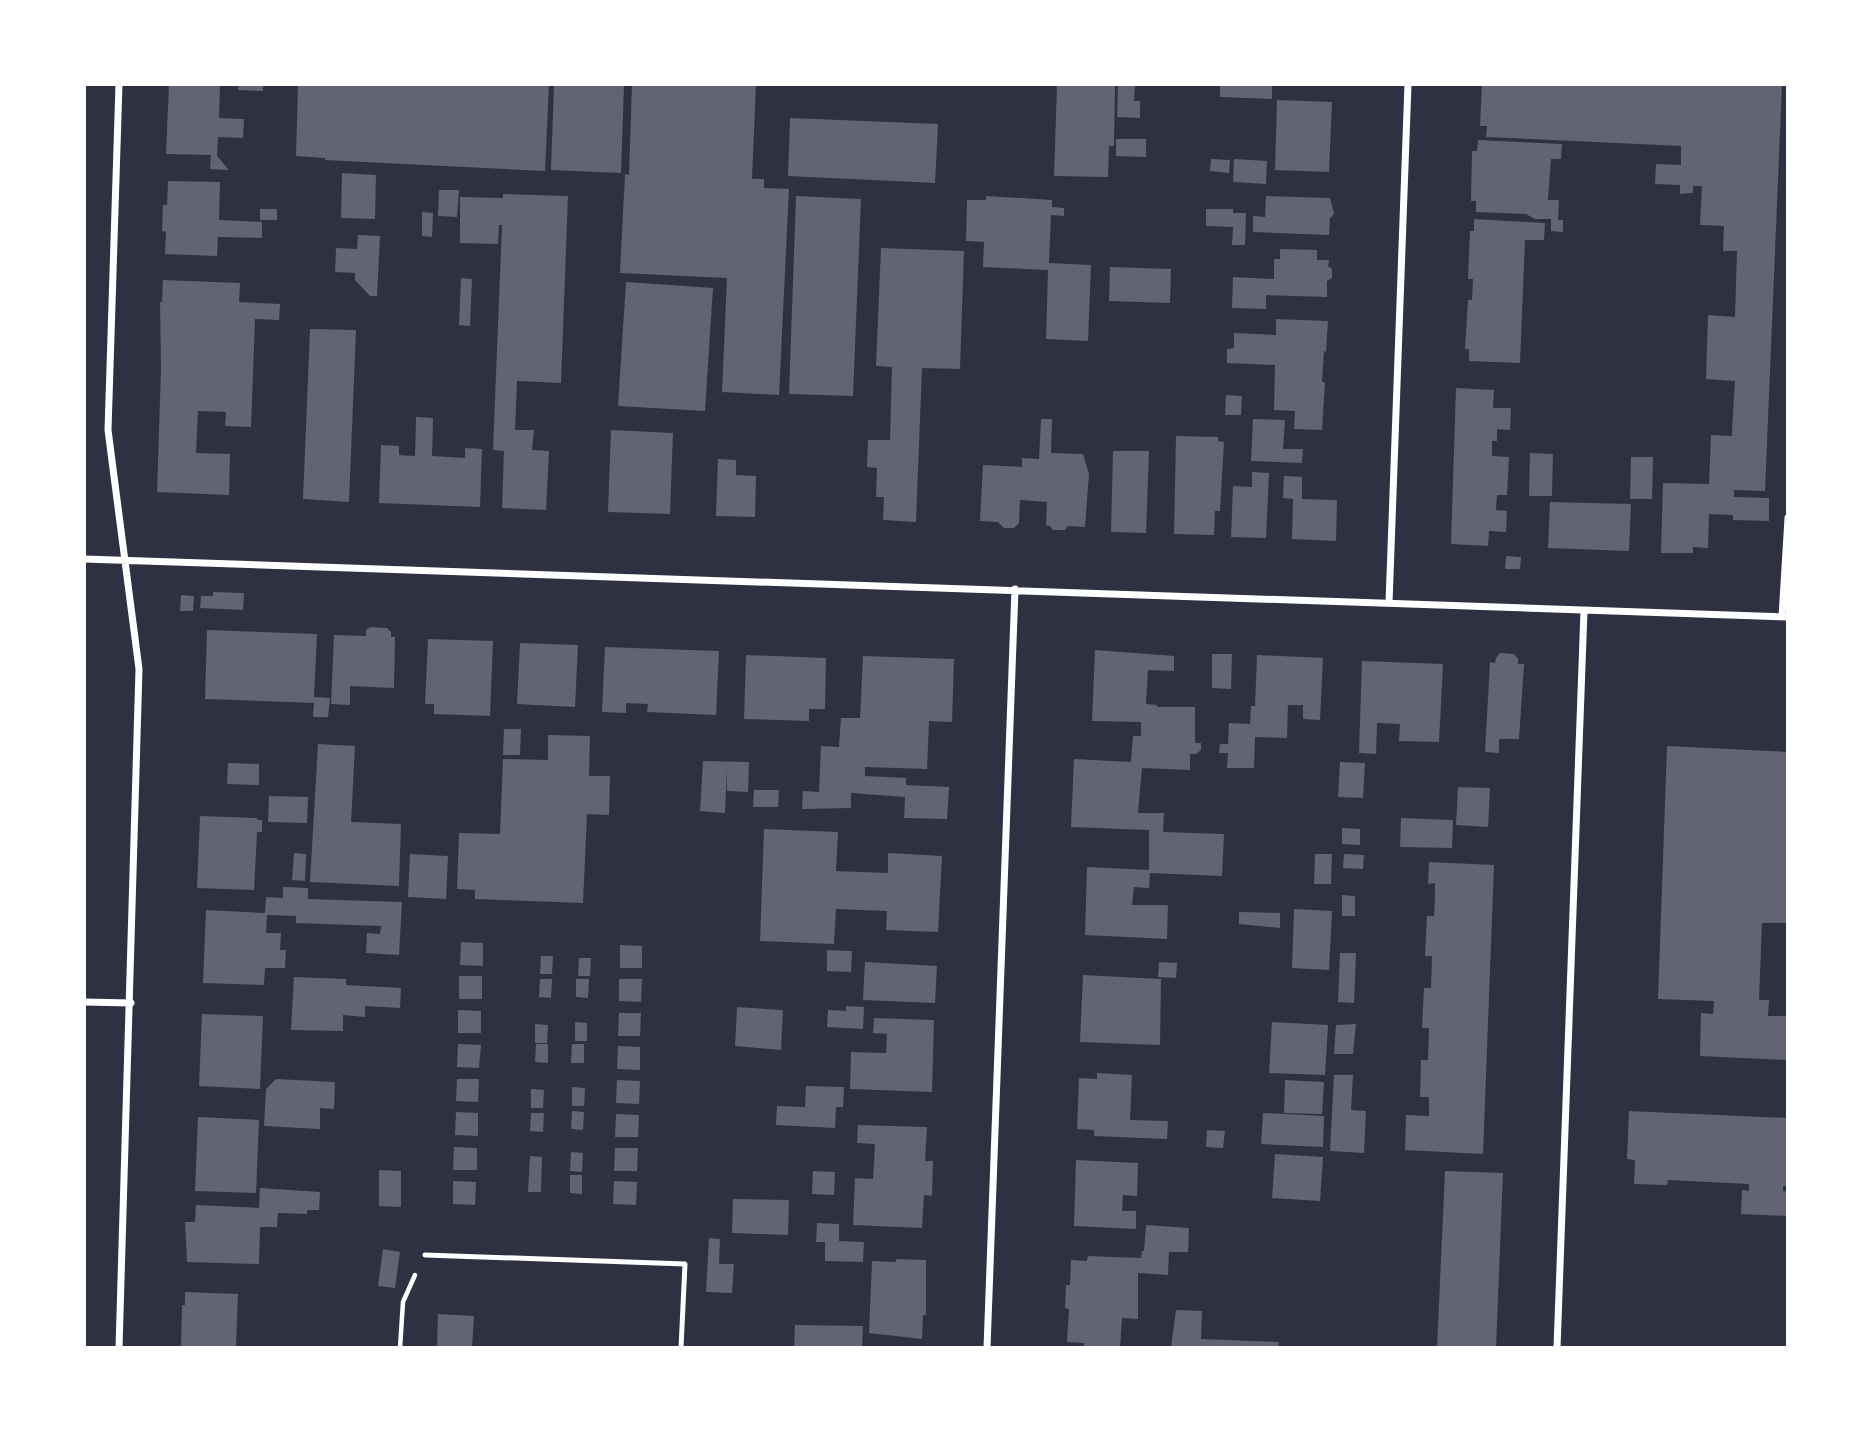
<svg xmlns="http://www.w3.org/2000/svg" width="1872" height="1432" font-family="'Libre Baskerville',serif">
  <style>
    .building { fill: #626471 }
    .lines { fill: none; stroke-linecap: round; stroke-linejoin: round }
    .path { stroke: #fff; stroke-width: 4.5 }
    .service { stroke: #fff; stroke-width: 5 }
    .minor { stroke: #fff; stroke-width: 7 }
  </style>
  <rect width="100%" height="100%" fill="#2d3142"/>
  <path class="building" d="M 169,84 L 220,84 L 219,118 L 244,119 L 243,138 L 218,137 L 217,156 L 229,170 L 210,169 L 211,155 L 166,154 Z
    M 239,84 L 263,84 L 263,91 L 238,90 Z
    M 298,84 L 549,84 L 545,171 L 325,160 L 325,158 L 296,156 Z
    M 554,84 L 624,84 L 621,173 L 551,170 Z
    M 632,84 L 756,84 L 752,179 L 764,179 L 764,188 L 789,189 L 779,395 L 722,392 L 727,278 L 620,273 L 625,174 L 629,175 Z
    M 1118,84 L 1135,84 L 1134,101 L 1140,101 L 1140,118 L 1117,117 Z
    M 1220,84 L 1272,84 L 1272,99 L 1220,97 Z
    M 1482,84 L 1782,84 L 1765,491 L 1734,490 L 1734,497 L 1769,498 L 1769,521 L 1733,520 L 1733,515 L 1709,514 L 1708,548 L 1693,547 L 1693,553 L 1661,553 L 1663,483 L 1709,484 L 1711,435 L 1732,436 L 1732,431 L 1735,381 L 1706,379 L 1708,315 L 1735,317 L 1737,251 L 1723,251 L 1724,226 L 1700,225 L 1702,186 L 1693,186 L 1693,193 L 1680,194 L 1680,185 L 1655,184 L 1656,164 L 1681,165 L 1681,146 L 1486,137 L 1487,126 L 1480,126 Z
    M 1057,85 L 1115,86 L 1114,146 L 1109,146 L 1108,177 L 1054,176 Z
    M 1277,100 L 1332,102 L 1329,172 L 1275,170 Z
    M 790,118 L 938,124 L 935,183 L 788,176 Z
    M 1116,139 L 1146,139 L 1146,157 L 1116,156 Z
    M 1478,140 L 1562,144 L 1561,159 L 1551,159 L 1548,200 L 1559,200 L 1558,220 L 1563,220 L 1563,232 L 1551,231 L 1551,219 L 1535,219 L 1526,214 L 1476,212 L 1476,201 L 1471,201 L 1472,151 L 1477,151 Z
    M 1211,159 L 1230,160 L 1229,173 L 1210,171 Z
    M 1234,159 L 1267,161 L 1266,184 L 1233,182 Z
    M 342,173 L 376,175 L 375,219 L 341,218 Z
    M 168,181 L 220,182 L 219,220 L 262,222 L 262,238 L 218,237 L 217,256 L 165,254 L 166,232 L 162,231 L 163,205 L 167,205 Z
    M 439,190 L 459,190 L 457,217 L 438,216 Z
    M 503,194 L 568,196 L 561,383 L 517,381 L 515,430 L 534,430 L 532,450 L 549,451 L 546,510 L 502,508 L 504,451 L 493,450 L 502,225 L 499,225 L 498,244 L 460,243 L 460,197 L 503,198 Z
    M 796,196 L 861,199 L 853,396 L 789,394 Z
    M 986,196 L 1052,200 L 1052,207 L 1064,208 L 1064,216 L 1051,215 L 1049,263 L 1091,265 L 1088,341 L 1046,339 L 1048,270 L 983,267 L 984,242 L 966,241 L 967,200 L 986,200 Z
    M 1266,196 L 1330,198 L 1334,214 L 1330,218 L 1329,235 L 1253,232 L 1253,216 L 1265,217 Z
    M 260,209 L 277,209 L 277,220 L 260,220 Z
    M 1206,209 L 1233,209 L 1233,213 L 1246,213 L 1245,245 L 1232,245 L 1233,227 L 1206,226 Z
    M 422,212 L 433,213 L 432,237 L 422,236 Z
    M 1474,219 L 1545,223 L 1544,240 L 1525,240 L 1520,363 L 1469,361 L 1469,349 L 1465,349 L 1468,300 L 1472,300 L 1473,279 L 1468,279 L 1470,231 L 1474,231 Z
    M 358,235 L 380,236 L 377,296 L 370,296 L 355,280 L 355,273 L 335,272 L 336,248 L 357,249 Z
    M 881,248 L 964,251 L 960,369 L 922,368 L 916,522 L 883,520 L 884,497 L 876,497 L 877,468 L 867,467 L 868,440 L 890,440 L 892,367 L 876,366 Z
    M 1280,249 L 1317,250 L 1317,260 L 1329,260 L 1328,266 L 1332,269 L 1332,278 L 1327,281 L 1327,297 L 1266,295 L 1266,309 L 1232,308 L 1233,277 L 1274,279 L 1274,259 L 1280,259 Z
    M 1110,267 L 1171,269 L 1170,303 L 1109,301 Z
    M 461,278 L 472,279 L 470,326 L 459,325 Z
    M 163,280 L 240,283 L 239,302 L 280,304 L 279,320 L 255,319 L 251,427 L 225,426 L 226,412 L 198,411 L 196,453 L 230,454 L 229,495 L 157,492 L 161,369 L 160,302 L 162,302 Z
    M 626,282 L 713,288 L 705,411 L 618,406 Z
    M 1276,319 L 1328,321 L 1326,352 L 1324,351 L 1322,381 L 1325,383 L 1322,430 L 1294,429 L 1295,411 L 1274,410 L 1275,365 L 1227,363 L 1227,349 L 1234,348 L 1234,333 L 1276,335 Z
    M 310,329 L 356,330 L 349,502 L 303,499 Z
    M 1456,388 L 1494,390 L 1493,408 L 1511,408 L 1510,430 L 1497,429 L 1497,441 L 1492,441 L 1492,456 L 1509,457 L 1507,495 L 1497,495 L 1496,510 L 1507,511 L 1506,532 L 1489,531 L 1488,546 L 1451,544 Z
    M 1226,395 L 1242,396 L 1241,415 L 1225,415 Z
    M 416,417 L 433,418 L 432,456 L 465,458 L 465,448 L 482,449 L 480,507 L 379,503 L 381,445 L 399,446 L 399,455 L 415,456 Z
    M 1041,419 L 1052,419 L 1051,453 L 1083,454 L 1089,474 L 1085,527 L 1068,526 L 1065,530 L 1053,530 L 1050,526 L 1046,525 L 1047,502 L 1020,500 L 1019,523 L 1014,528 L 1004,528 L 998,522 L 980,521 L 983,465 L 1022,467 L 1022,458 L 1039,459 Z
    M 1253,419 L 1285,420 L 1283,449 L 1303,449 L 1302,463 L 1251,461 Z
    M 611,430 L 673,433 L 670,514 L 608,512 Z
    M 1176,436 L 1218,437 L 1218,441 L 1224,442 L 1220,511 L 1215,511 L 1214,535 L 1174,534 Z
    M 1113,451 L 1149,451 L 1146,533 L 1111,532 Z
    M 1530,453 L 1553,454 L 1552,496 L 1529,496 Z
    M 1631,457 L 1653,457 L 1652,499 L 1630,499 Z
    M 718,459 L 736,460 L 736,475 L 756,476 L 755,517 L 716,516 Z
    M 1252,472 L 1269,473 L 1266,538 L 1231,537 L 1233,486 L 1252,487 Z
    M 1284,476 L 1302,477 L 1302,499 L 1337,500 L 1336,541 L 1292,539 L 1293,499 L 1283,498 Z
    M 1550,502 L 1631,504 L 1629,551 L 1548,548 Z
    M 1506,556 L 1521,557 L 1520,569 L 1505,569 Z
    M 213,592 L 244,593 L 243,610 L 200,608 L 201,596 L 213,596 Z
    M 181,595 L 194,596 L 193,611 L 180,611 Z
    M 370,627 L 387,628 L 391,632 L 391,637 L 395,637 L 394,688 L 350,686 L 350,705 L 331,704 L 334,635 L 366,636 L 366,630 Z
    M 207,630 L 317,634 L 314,697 L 330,698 L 328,717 L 313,717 L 314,703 L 205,699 Z
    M 428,639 L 493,641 L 490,716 L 434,714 L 434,704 L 425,704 Z
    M 520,643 L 578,645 L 575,707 L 517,704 Z
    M 605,647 L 719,651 L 716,715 L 647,712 L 648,704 L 626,703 L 626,713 L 602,712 Z
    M 1095,650 L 1174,656 L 1174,671 L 1148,670 L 1146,704 L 1157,705 L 1157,707 L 1195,707 L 1195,743 L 1201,743 L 1201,750 L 1196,754 L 1190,754 L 1190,770 L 1142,768 L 1138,813 L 1164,813 L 1163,832 L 1224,834 L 1222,876 L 1150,873 L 1149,888 L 1134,887 L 1132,905 L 1168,905 L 1167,939 L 1085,935 L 1087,867 L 1149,870 L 1149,830 L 1071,827 L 1074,759 L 1131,762 L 1133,736 L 1141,736 L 1141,722 L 1092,721 Z
    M 1500,653 L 1514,654 L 1518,659 L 1518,664 L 1524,664 L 1519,739 L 1499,739 L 1499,753 L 1485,752 L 1490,662 L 1495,663 L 1496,658 Z
    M 1212,654 L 1232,654 L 1231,689 L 1212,688 Z
    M 746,655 L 826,658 L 825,709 L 809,709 L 809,721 L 744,719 Z
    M 1257,655 L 1323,658 L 1320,720 L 1303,719 L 1303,705 L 1288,705 L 1287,738 L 1255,737 L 1254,768 L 1227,768 L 1228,753 L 1219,753 L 1220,744 L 1228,744 L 1229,723 L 1250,724 L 1251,706 L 1255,706 Z
    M 863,656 L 954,659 L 952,722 L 929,721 L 927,769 L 865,767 L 865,776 L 906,778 L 906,785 L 949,787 L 947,819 L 904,818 L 905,797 L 864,794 L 851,793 L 851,808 L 802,809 L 803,791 L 819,792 L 821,746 L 839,747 L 841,718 L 860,718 Z
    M 1362,661 L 1443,664 L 1439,742 L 1399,741 L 1400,724 L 1377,723 L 1376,754 L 1359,753 Z
    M 504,729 L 521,729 L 520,755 L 503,755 Z
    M 548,735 L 590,736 L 589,776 L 610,776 L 609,815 L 587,814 L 583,903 L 475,899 L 475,890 L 457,889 L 459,833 L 500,834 L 503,759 L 548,760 Z
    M 318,744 L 355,746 L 351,822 L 401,824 L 399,886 L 310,882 Z
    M 1667,746 L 1788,752 L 1788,923 L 1762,923 L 1759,1000 L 1769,1000 L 1768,1016 L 1788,1016 L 1788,1060 L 1700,1056 L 1701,1013 L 1713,1014 L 1714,1001 L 1658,999 Z
    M 703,761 L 749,762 L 748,792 L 727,791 L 727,768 L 725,813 L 700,811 Z
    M 1340,762 L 1365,763 L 1363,798 L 1338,797 Z
    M 228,763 L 259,764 L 259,785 L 227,784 Z
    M 1458,787 L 1490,788 L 1488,827 L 1456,825 Z
    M 754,790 L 779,790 L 778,807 L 753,807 Z
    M 269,796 L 308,797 L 307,823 L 268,822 Z
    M 200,816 L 257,818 L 257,820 L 262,820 L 262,832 L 257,832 L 254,890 L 197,888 Z
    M 1401,818 L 1453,820 L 1452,848 L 1400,847 Z
    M 1342,828 L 1360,829 L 1360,845 L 1342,844 Z
    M 764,829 L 838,832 L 836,871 L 888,873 L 888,853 L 942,856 L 938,932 L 886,930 L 887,911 L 836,909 L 834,944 L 760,941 Z
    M 294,853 L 306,854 L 305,881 L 292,880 Z
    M 410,854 L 448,856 L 446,899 L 408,897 Z
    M 1315,854 L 1332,854 L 1331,884 L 1314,884 Z
    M 1344,854 L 1364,855 L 1363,869 L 1343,868 Z
    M 1429,862 L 1494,865 L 1483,1154 L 1405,1150 L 1406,1115 L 1429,1116 L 1429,1097 L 1420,1097 L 1421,1060 L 1428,1060 L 1429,1028 L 1422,1028 L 1424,988 L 1431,988 L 1432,956 L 1425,956 L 1427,916 L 1434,916 L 1435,897 L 1435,883 L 1428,884 Z
    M 283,887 L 308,888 L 308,899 L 402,902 L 399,955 L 366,953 L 367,933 L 380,934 L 381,926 L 296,923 L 296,916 L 267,915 L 266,933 L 281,933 L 280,950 L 286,950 L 285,968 L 265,968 L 264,985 L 203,983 L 206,910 L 265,913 L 266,897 L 283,898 Z
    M 1342,895 L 1355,896 L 1355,916 L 1342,916 Z
    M 1294,909 L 1332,911 L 1329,970 L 1292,968 Z
    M 1239,912 L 1280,913 L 1280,928 L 1239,924 Z
    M 461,942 L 483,943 L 483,966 L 460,965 Z
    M 620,945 L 642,946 L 642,968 L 620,968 Z
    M 827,950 L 852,951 L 851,972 L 827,971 Z
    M 1340,953 L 1356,953 L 1354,1003 L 1338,1002 Z
    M 541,956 L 553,956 L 552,974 L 540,974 Z
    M 579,958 L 591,958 L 590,976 L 578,976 Z
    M 865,962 L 937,966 L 935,1003 L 863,1000 Z
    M 1159,962 L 1177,963 L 1176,978 L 1158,977 Z
    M 1083,975 L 1161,979 L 1160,1045 L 1080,1042 Z
    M 459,976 L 482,976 L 482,999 L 459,999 Z
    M 294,977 L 346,979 L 346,985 L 401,988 L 400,1008 L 365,1006 L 365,1017 L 343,1015 L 343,1031 L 291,1030 Z
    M 540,979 L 552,979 L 551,998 L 539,997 Z
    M 576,979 L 589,979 L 588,998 L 576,997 Z
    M 619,979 L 642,979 L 641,1002 L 619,1001 Z
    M 846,1006 L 864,1007 L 863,1029 L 827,1027 L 828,1010 L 846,1011 Z
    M 737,1007 L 783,1010 L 781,1050 L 735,1046 Z
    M 458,1010 L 481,1011 L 481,1033 L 458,1033 Z
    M 619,1013 L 641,1013 L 640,1036 L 618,1036 Z
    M 202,1014 L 263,1016 L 260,1089 L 199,1086 Z
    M 874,1018 L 934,1020 L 932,1092 L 850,1089 L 851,1052 L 886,1053 L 887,1034 L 873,1033 Z
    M 575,1022 L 587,1023 L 587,1041 L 575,1041 Z
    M 1272,1022 L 1328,1025 L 1325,1075 L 1269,1073 Z
    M 535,1024 L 548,1025 L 547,1043 L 535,1043 Z
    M 1356,1024 L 1353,1054 L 1334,1054 L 1336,1025 Z
    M 458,1044 L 481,1045 L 479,1068 L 457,1067 Z
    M 536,1044 L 548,1044 L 548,1063 L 535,1062 Z
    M 572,1044 L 584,1044 L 584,1063 L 571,1063 Z
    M 618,1046 L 640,1047 L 640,1070 L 617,1069 Z
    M 1097,1073 L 1132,1075 L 1130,1120 L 1168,1121 L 1167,1139 L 1094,1136 L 1094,1130 L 1077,1129 L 1079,1078 L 1097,1079 Z
    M 1334,1075 L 1353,1075 L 1351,1110 L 1366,1111 L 1364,1153 L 1330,1151 Z
    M 276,1079 L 335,1082 L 334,1109 L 320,1108 L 320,1129 L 264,1126 L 266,1089 Z
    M 457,1079 L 479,1079 L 478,1102 L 456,1101 Z
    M 617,1080 L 640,1081 L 639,1104 L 616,1103 Z
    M 1285,1080 L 1324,1082 L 1322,1114 L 1284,1113 Z
    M 806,1086 L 844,1087 L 843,1107 L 836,1107 L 835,1128 L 776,1125 L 777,1106 L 805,1107 Z
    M 572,1087 L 585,1088 L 584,1106 L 572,1106 Z
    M 531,1089 L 544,1090 L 543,1108 L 531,1108 Z
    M 572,1111 L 584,1112 L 583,1130 L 571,1129 Z
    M 1629,1111 L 1788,1118 L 1788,1186 L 1783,1186 L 1783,1191 L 1788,1192 L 1788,1216 L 1741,1214 L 1742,1190 L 1749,1191 L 1749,1184 L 1668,1180 L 1667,1185 L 1634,1184 L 1635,1160 L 1627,1159 Z
    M 456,1112 L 478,1113 L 478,1136 L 455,1135 Z
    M 531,1113 L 544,1113 L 543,1132 L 530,1131 Z
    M 1263,1113 L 1324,1116 L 1323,1147 L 1261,1144 Z
    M 616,1114 L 639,1115 L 638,1137 L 615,1137 Z
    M 198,1117 L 259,1120 L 256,1193 L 195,1191 Z
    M 858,1125 L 927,1127 L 925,1161 L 933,1161 L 932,1196 L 924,1195 L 922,1228 L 853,1225 L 855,1178 L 873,1179 L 875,1144 L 857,1143 Z
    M 1207,1130 L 1225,1131 L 1223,1148 L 1206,1147 Z
    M 454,1147 L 477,1148 L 477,1170 L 453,1170 Z
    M 615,1148 L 638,1148 L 637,1171 L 614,1171 Z
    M 571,1152 L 583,1153 L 582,1172 L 570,1171 Z
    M 1275,1154 L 1323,1157 L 1320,1201 L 1272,1198 Z
    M 530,1156 L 542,1157 L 541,1192 L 528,1192 Z
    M 1076,1160 L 1138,1163 L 1137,1196 L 1123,1195 L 1122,1211 L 1136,1211 L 1136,1229 L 1074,1226 Z
    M 379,1170 L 401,1171 L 401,1207 L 379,1206 Z
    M 813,1171 L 835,1172 L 834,1195 L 812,1194 Z
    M 1445,1171 L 1503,1173 L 1496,1348 L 1437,1348 Z
    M 570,1175 L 582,1175 L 582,1194 L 570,1193 Z
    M 453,1181 L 476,1182 L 475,1205 L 453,1204 Z
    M 614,1181 L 637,1182 L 636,1205 L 613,1204 Z
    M 260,1188 L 320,1192 L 319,1210 L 307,1210 L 307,1214 L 278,1213 L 277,1227 L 260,1227 L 259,1264 L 187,1262 L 185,1222 L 195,1222 L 196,1205 L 259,1208 Z
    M 733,1199 L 789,1200 L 788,1235 L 732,1233 Z
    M 817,1223 L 839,1224 L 839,1241 L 864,1242 L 863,1262 L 825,1261 L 825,1242 L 816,1242 Z
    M 1146,1225 L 1189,1228 L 1188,1252 L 1169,1252 L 1168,1275 L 1138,1273 L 1138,1319 L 1122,1318 L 1120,1348 L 1084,1348 L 1084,1343 L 1067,1342 L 1069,1309 L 1065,1308 L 1066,1285 L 1070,1285 L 1071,1260 L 1087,1261 L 1088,1256 L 1141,1258 L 1142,1251 L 1144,1251 Z
    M 709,1238 L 720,1239 L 719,1264 L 734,1264 L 732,1293 L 706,1292 Z
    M 383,1249 L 400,1252 L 395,1288 L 378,1286 Z
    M 896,1259 L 926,1260 L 926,1315 L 923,1315 L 922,1339 L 869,1333 L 872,1261 L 896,1262 Z
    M 185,1292 L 238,1294 L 236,1348 L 181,1348 L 182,1305 L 185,1305 Z
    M 1176,1310 L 1202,1311 L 1201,1339 L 1279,1342 L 1278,1348 L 1171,1348 Z
    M 438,1314 L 474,1316 L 472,1348 L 437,1348 Z
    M 795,1325 L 863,1326 L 862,1348 L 794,1348 Z"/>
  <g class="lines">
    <path class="path" d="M 400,1348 L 403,1302 L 415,1275"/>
    <path class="service" d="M 425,1255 L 685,1264 L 681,1348"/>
    <path class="minor" d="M 119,84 L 108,430 L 139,669 L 119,1348
      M 84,559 L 1788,617
      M 1389,603 L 1408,84
      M 1782,617 L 1788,518
      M 84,1002 L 131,1003
      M 987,1348 L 1015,589
      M 1557,1348 L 1584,611"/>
  </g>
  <rect width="1872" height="1432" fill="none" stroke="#ffffff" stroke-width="172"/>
</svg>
